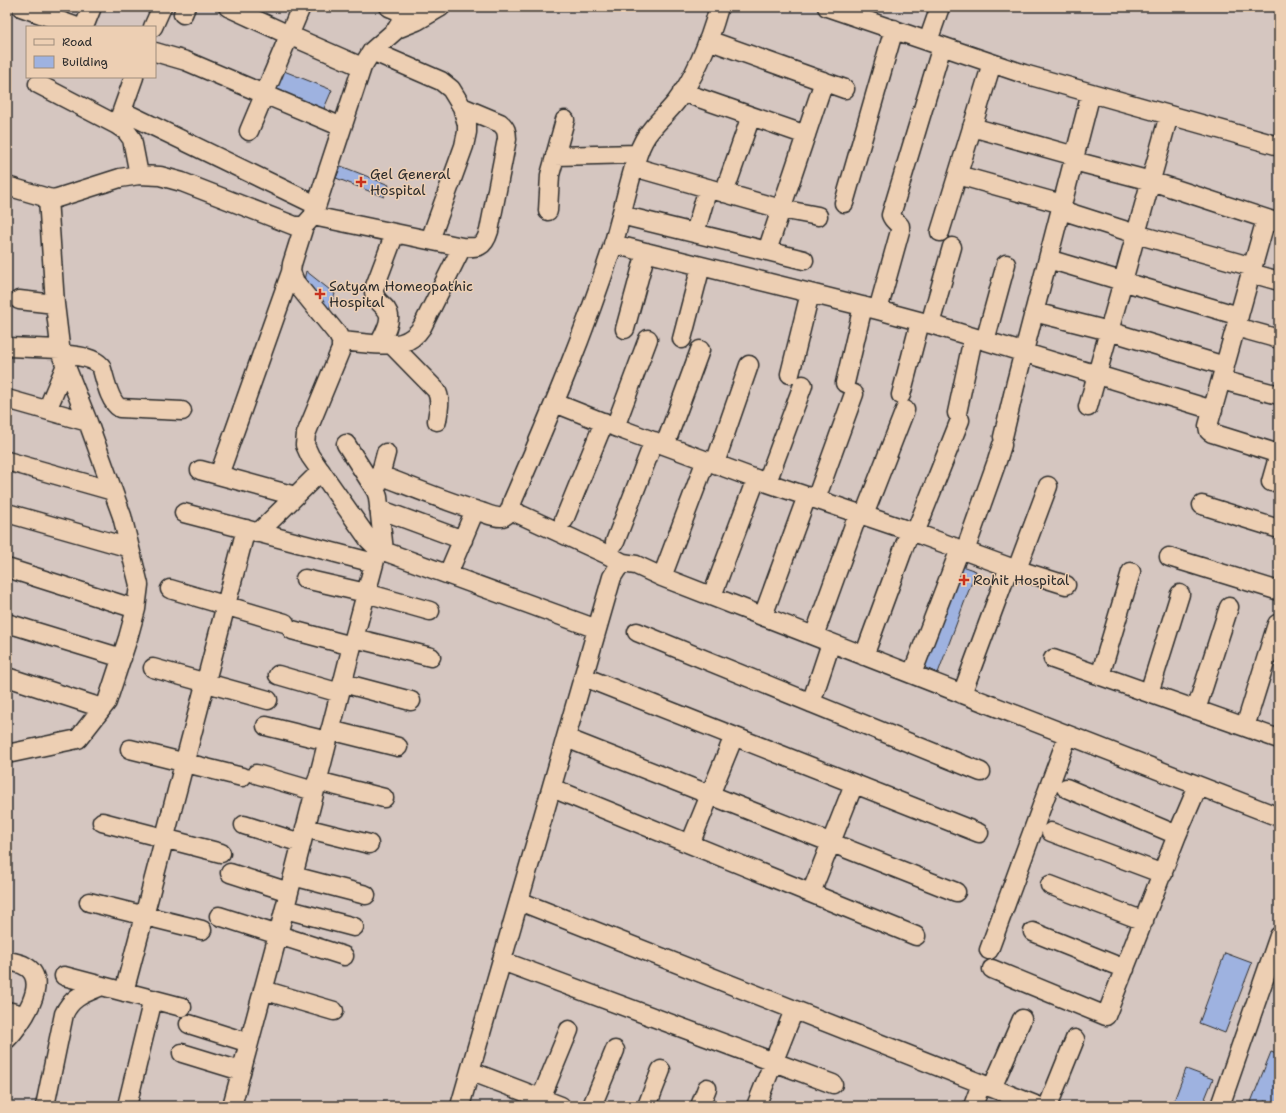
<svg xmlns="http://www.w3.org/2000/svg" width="1286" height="1113" font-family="'Shantell Sans',sans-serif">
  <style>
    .building { fill: #9eb2e0; stroke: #2b2b2b }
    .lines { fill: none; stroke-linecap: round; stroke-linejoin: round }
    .minor-casing { stroke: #2b2b2b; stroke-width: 21 }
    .minor { stroke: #edcfb3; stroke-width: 18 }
    .poi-dot { fill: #c8321e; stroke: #edcfb3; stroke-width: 1.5 }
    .labels { text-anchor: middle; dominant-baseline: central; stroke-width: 3; stroke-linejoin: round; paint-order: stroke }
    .poi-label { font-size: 14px; fill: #2b2b2b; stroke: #edcfb3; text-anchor: start }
  </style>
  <rect width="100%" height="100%" fill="#d5c6c0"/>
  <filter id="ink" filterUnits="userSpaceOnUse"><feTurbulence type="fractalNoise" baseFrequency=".025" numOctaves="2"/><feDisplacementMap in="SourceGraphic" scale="8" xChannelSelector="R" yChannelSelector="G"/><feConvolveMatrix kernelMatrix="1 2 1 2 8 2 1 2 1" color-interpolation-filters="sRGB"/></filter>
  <g filter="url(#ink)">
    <path class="building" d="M 279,69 L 332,90 L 322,113 L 270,92 Z
      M 341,166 L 389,185 L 384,197 L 336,178 Z
      M 306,271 L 335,294 L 327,315 L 303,285 Z
      M 956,564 L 976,571 L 938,673 L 918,665 Z
      M 1225,953 L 1252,963 L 1225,1033 L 1199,1023 Z
      M 1271,1052 L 1279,1055 L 1279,1061 L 1277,1065 L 1279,1066 L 1279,1106 L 1271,1106 L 1272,1104 L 1265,1101 L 1263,1106 L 1260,1106 L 1251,1102 Z
      M 1186,1069 L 1213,1079 L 1202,1106 L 1172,1106 Z
      M 383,1102 L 397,1106 L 382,1106 Z"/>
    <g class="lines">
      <defs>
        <path id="minor" d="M 21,7 L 77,27
          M 228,7 L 289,35 L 362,67
          M 389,7 L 406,14 L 416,21
          M 415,7 L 406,14 L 396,30 L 372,51 L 362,67 L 313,216 L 304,226 L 292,264 L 291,272 L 295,282 L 338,335 L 341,341 L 341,349 L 306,434 L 305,445 L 310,456 L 369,540 L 378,549 L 597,629
          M 827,7 L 1024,74 L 1279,146
          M 183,14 L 186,7
          M 84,27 L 92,7
          M 153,27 L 162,7
          M 397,29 L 417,21 L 441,7
          M 708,40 L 845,89
          M 928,41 L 940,7
          M 372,51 L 441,81 L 451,89 L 462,107 L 467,124 L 467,132 L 464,146 L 430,240
          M 155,52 L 186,61 L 342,127
          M 134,77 L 117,125 L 126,131 L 132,139 L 139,175
          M 38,84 L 117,125
          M 682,92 L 806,135
          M 122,111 L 316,205
          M 972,127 L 1075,156
          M 249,131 L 301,7
          M 555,156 L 638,154
          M 1074,161 L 1151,181 L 1279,223
          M 634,167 L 781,209 L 818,216
          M 958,175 L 1062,204
          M 7,186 L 48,198 L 54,199 L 120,178 L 139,175 L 160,176 L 182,182 L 295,226 L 304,226
          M 724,193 L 751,116
          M 844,203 L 894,29
          M 1061,210 L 1136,234 L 1253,267
          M 548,211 L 550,175 L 565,120
          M 621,215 L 804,260
          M 313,216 L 462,247 C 478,248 484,248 489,231 L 507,139 C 507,132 506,128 500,123 L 462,107
          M 1266,219 L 1208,426 L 1209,431 L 1212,433 L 1279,454 L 1271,482
          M 940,232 L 992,63
          M 695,233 L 708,188
          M 613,244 L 878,310 L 930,324 L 1213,410
          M 767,251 L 824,81
          M 1048,259 L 1239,316
          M 1251,273 L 1279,281
          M 19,300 L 55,304
          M 878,310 L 900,231 L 900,226 C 897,222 893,221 891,215 L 942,46
          M 1034,312 L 1109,331 L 1225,366
          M 930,324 L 952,247
          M 1236,327 L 1279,339
          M 625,329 L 646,252
          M 682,339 L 701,266
          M 341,341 C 351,342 362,343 372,344 C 393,345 409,347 422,327 L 462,247
          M 985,341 L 1006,264
          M 379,344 C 383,336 390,325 389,316 C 388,305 373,303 374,289 L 395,233
          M 392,345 L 436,390 C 442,400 438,410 437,421
          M 7,347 L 60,349
          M 61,354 C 74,356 92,356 101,366 C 105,378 109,402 120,408 L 182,411
          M 790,374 L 810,293
          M 1221,380 L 1279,395
          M 845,383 L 863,306
          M 901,395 L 920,322
          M 7,399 L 88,422
          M 555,403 L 615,427 L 756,479 L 910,531 L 1009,567 L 1066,585
          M 1088,407 L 1169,115
          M 47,410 L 66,365
          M 957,413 L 973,338
          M 615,427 L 648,339
          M 1003,437 L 1016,382 L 1091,93
          M 346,444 L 376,491 L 378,497 L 384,551
          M 665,445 L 700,350
          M 7,461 L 113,491
          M 715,463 L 749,365
          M 200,470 L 295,496
          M 219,475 L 291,272
          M 380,475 C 414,488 447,502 481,512 C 487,514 496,518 502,517 C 510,515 511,507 513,500 C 549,417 585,332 613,245 C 622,215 628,184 638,154 C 641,145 645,137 651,130 C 659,120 668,112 676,102 C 696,76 710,39 719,7
          M 767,482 L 803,385
          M 377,487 L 386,453
          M 816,499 L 854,394
          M 1202,505 L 1279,529
          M 512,508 L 519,514 L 606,554 L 623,563 L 636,565 L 662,577 L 1279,817
          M 379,509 L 463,540
          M 7,513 L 130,548
          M 184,513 L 374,563
          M 864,515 L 905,410
          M 564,520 L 604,422
          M 258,533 L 321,471
          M 915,533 L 960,420
          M 615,542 L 654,441
          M 965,551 L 997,461 L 1002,445
          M 1169,557 L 1279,591
          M 7,568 L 136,609
          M 1017,569 L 1048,486
          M 448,574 L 475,510
          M 662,577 L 706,460
          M 305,579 L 366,593 L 430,611
          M 170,589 L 285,623
          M 712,596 L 756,479
          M 763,616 L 807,496
          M 7,623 L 122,658
          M 292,630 L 352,646
          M 637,632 L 981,772
          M 814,636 L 858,514
          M 354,638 L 431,657
          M 864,656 L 910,531
          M 1053,659 L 1279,739
          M 153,668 L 268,700
          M 912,674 L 960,549
          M 278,675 L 340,693
          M 1100,676 L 1131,572
          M 7,677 L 102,708
          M 584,677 L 979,833
          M 343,683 L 411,701
          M 1149,693 L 1180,594
          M 962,694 L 1009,567
          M 811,703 L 831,643
          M 1196,710 L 1229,607
          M 266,726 L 327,741
          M 1245,727 L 1277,624
          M 330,730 L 398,747
          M 566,738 L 956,892
          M 130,749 L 242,777
          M 7,754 L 78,739 L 107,702 L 128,638 L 136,609 L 139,585 L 122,516 L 88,422 L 61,354 L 55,304 L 48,198
          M 256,774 L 314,791
          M 317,781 L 384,798
          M 552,788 L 916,936
          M 1066,788 L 1177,835
          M 102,822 L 221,853
          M 244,825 L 301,843
          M 305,828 L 369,844
          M 1051,832 L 1163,874
          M 690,844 L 734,736
          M 230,873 L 289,892
          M 293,876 L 366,895
          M 1050,885 L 1144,921
          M 811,893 L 854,784
          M 519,901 L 1038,1106
          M 89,902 L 202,930
          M 285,909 L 354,927
          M 219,916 L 344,956
          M 1033,932 L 1125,969
          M 989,950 L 1068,735
          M 7,961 C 13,962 20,963 25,966 C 52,980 21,1025 7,1039
          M 502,961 L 833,1084
          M 992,969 L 1106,1016 L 1177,835 L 1198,786
          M 64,976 L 182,1007
          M 263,990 L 334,1011
          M 124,992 L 246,529
          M 7,1011 L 24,1015
          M 189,1024 L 249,1043
          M 182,1053 L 241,1071
          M 470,1071 L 561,1106
          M 992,1088 L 1022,1019
          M 541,1098 L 569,1030
          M 45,1106 L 64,1014 C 72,996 86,993 102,986
          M 127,1106 L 153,999
          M 232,1106 L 278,935 L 352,646 L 378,549
          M 460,1106 L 612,577 L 617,569 L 623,563
          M 592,1106 L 615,1050
          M 647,1106 L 661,1070
          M 700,1106 L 707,1088
          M 756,1106 L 794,1010
          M 973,1106 L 981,1084
          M 1048,1106 L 1075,1039
          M 1220,1106 L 1279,936"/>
      </defs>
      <use href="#minor" class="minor-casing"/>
      <use href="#minor" class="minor"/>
    </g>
  </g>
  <g class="poi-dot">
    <path d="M359 176h4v4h4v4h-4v4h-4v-4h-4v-4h4z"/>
    <path d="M318 288h4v4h4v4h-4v4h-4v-4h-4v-4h4z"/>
    <path d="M962 574h4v4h4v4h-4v4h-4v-4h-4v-4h4z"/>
  </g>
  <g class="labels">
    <g class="poi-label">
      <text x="370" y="174">Gel General<tspan x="370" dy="16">Hospital</tspan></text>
      <text x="329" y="286">Satyam Homeopathic<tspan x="329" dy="16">Hospital</tspan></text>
      <text x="973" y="580">Rohit Hospital</text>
    </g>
  </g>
  <rect width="1286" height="1113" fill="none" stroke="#edcfb3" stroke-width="24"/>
  <rect x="12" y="12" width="1262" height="1089" fill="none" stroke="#2b2b2b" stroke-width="1.5" filter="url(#ink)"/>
  <rect x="26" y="26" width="130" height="52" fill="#edcfb3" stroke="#9f8d7d"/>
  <rect x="34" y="39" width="20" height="6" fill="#edcfb3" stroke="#9f8d7d"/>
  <text x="62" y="46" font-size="12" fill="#2b2b2b">Road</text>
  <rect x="34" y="56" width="20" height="12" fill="#9eb2e0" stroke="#9f8d7d"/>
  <text x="62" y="66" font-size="12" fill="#2b2b2b">Building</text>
</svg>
